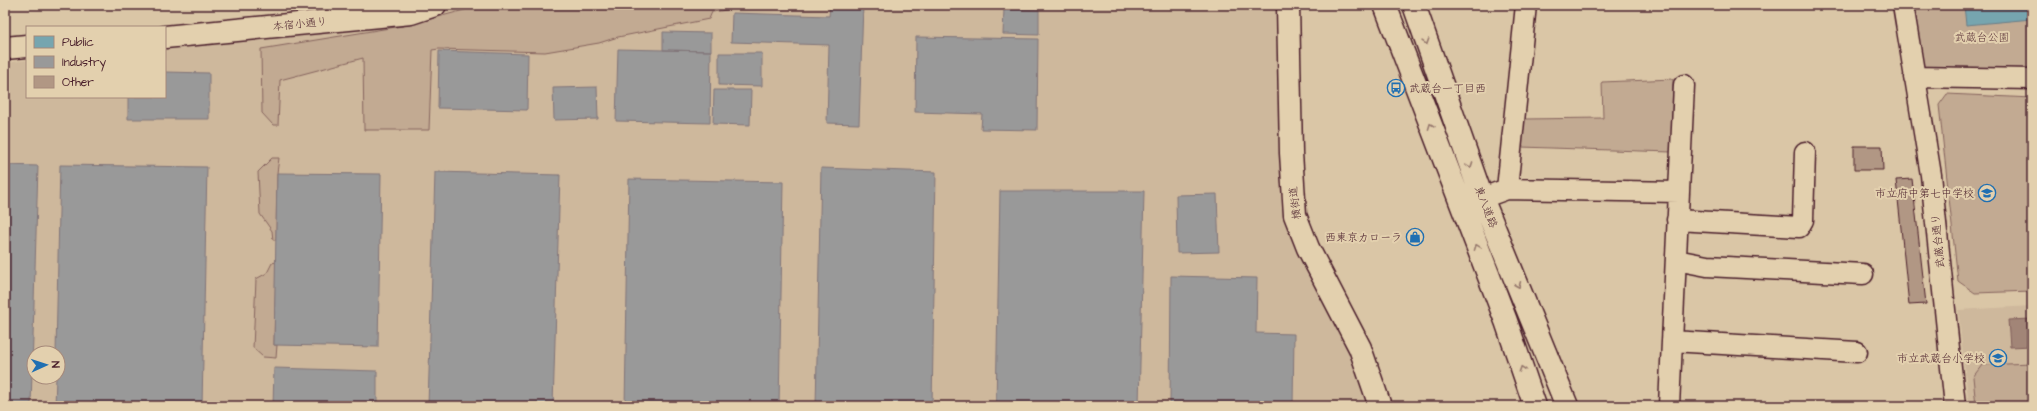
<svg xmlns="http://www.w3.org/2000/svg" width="2037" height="411" font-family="'Architects Daughter','Klee One',sans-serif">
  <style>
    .built { fill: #ceb89c; fill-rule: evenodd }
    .green { fill: #c2aa92; stroke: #86645e }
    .water { fill: #a28577; stroke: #7f5c59 }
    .public { fill: #76a5af; stroke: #697d87 }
    .industry { fill: #999; stroke: #817478 }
    .building { fill: #b19784; stroke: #4a1f2b }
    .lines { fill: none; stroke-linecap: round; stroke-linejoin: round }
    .minor-casing { stroke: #4a1f2b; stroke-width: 23 }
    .tertiary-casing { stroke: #4a1f2b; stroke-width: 25 }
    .primary-casing { stroke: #4a1f2b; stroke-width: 25 }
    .minor { stroke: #e3d0ae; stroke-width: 20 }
    .tertiary { stroke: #e3d0ae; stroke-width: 22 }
    .primary { stroke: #e3d0ae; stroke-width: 22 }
    .oneway { stroke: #96786c }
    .labels { text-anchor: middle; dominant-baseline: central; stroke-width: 4; stroke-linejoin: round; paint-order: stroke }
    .street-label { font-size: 11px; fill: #4a1f2b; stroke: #e3d0ae }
    .park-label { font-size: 11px; fill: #5c343a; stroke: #e3d0ae }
    .poi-label { font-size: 11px; fill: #4a1f2b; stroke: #e3d0ae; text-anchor: end }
  </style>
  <rect width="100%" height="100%" fill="#dac6a6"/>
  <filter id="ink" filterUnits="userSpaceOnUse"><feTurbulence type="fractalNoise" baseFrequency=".025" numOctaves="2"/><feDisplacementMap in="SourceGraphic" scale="8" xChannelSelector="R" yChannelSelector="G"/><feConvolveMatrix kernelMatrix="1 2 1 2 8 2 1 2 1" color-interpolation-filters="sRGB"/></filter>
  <g filter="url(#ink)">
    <path class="built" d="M 456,5 L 1282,5 L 1283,218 L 1352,348 L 1375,406 L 5,406 L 5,63 L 27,60 L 27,97 L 165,97 L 165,46 L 404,21 ZM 34,353 L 58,353 L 58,377 L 34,377 Z
      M 2032,306 L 2032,406 L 1969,406 L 1958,310 Z"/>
    <path class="green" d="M 483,5 L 764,5 L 712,12 L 709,19 L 618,37 L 599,43 L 545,52 L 439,49 L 432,50 L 429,130 L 364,130 L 363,58 L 280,80 L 278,125 L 273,125 L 262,113 L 261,49 L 408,25 Z
      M 1913,5 L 2032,5 L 2032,71 L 1923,69 Z
      M 1673,79 L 1671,152 L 1521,147 L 1524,119 L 1603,118 L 1602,82 Z
      M 1947,94 L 2032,98 L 2032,291 L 1975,293 L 1958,281 L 1939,105 Z
      M 272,158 L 279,158 L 277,173 L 276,240 L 273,240 L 272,231 L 260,214 L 258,172 Z
      M 276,262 L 274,345 L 277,345 L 276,358 L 263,357 L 253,348 L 256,279 L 267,273 L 272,263 Z
      M 2032,363 L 2032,406 L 1976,406 L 1973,377 L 1982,365 Z"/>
    <path class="water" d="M 2032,319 L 2032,346 L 2010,347 L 2008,320 Z"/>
    <path class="public" d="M 1964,5 L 2032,5 L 2032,19 L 1966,25 Z"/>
    <path class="industry" d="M 830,5 L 863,5 L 859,124 L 827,123 L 829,45 L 731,42 L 732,13 L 829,16 Z
      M 1004,9 L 1039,10 L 1039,35 L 1003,34 Z
      M 663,32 L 711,33 L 711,51 L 663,50 Z
      M 916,37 L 1038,39 L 1037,130 L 981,129 L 982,114 L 915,112 Z
      M 618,49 L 711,51 L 710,123 L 616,121 Z
      M 439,51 L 528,54 L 527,110 L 438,108 Z
      M 719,53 L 762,53 L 762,86 L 719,85 Z
      M 165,72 L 209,73 L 209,119 L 128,119 L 128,97 L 165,97 Z
      M 597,87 L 598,119 L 554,120 L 553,88 Z
      M 714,90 L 751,90 L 750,125 L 713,124 Z
      M 5,165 L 38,166 L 31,406 L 5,406 Z
      M 60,165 L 207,167 L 202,406 L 55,406 L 56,377 L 58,377 L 58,353 L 56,353 Z
      M 821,168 L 936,172 L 932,406 L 816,406 Z
      M 435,172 L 560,175 L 553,406 L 428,406 Z
      M 277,173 L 381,174 L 378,347 L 274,345 Z
      M 629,179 L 783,182 L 779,406 L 625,406 Z
      M 1000,191 L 1144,191 L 1139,406 L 996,406 Z
      M 1217,194 L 1219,252 L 1177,253 L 1176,195 Z
      M 1171,276 L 1257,278 L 1256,333 L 1294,334 L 1293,406 L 1170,406 Z
      M 274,368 L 377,371 L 377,406 L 273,406 Z"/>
    <path class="building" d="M 1854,146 L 1882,146 L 1883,170 L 1854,170 Z
      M 1912,179 L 1926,304 L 1909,305 L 1896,180 Z"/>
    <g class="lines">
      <defs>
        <path id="minor" d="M 1903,5 L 1931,175 L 1955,406
          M 1914,77 L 2032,79
          M 1507,189 L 1679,192
          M 1482,198 L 1507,189 L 1526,5
          M 1677,220 L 1799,227 L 1803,220 L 1805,152
          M 1676,260 L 1707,266 L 1863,274
          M 1672,341 L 1857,352
          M 1669,406 L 1684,85"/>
        <path id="tertiary" d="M 1288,5 L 1291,153 L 1295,215 L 1308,248 L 1360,348 L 1380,406
          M 165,37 L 411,13 L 435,5
          M 5,48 L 27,46"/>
        <path id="primary" d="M 1385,5 L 1506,321 L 1535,406
          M 1414,5 L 1482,198 L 1567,406"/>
      </defs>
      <use href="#minor" class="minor-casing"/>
      <use href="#tertiary" class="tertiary-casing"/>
      <use href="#primary" class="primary-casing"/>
      <use href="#minor" class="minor"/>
      <use href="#tertiary" class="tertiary"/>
      <use href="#primary" class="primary"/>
    </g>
    <defs><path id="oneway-chevron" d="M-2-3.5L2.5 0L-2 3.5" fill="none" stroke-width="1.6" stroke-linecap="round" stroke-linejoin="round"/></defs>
    <g class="oneway">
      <use href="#oneway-chevron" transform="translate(1426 42) rotate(72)"/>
      <use href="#oneway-chevron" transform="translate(1431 126) rotate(-111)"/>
      <use href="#oneway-chevron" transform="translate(1470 165) rotate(70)"/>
      <use href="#oneway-chevron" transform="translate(1477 247) rotate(-111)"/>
      <use href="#oneway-chevron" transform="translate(1518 285) rotate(67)"/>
      <use href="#oneway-chevron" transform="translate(1522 369) rotate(-109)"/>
    </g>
  </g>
  <defs>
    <symbol id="bus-ring" viewBox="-11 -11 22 22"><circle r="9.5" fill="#e3d0ae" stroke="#1f6fb2" stroke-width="1.5"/><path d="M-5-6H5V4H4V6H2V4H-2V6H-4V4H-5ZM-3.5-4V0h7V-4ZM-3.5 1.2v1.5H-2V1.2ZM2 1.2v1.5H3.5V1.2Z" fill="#1f6fb2"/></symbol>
    <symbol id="school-ring" viewBox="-11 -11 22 22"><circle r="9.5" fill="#e3d0ae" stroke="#1f6fb2" stroke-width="1.5"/><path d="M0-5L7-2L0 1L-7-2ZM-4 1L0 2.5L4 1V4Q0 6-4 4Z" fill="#1f6fb2"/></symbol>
    <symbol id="shop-ring" viewBox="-11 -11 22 22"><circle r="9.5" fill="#e3d0ae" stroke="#1f6fb2" stroke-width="1.5"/><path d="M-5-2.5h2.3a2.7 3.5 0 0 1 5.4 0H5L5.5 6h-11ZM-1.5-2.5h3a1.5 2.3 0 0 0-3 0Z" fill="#1f6fb2"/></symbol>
  </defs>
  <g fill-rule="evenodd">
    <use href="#bus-ring" x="1386" y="78" width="20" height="20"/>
    <use href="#school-ring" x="1977" y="183" width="20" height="20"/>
    <use href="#shop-ring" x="1405" y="227" width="20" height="20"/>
    <use href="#school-ring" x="1988" y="348" width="20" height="20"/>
  </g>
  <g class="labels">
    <g class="street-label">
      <text transform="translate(300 24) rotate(-6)">本宿小通り</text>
      <text transform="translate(1295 203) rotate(-97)">横街道</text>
      <text transform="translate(1486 207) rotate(69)">東八道路</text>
      <text transform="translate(1938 241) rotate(-96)">武蔵台通り</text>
    </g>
    <g class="park-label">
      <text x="1982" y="37">武蔵台公園</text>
    </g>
    <g class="poi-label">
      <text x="1409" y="88" text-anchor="start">武蔵台一丁目西</text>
      <text x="1974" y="193">市立府中第七中学校</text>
      <text x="1402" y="237">西東京カローラ</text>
      <text x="1985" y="358">市立武蔵台小学校</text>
    </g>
  </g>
  <rect width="2037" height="411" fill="none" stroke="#e3d0ae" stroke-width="20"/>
  <rect x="10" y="10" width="2017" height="391" fill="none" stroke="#4a1f2b" stroke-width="1.5" filter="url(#ink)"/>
  <rect x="26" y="26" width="140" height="72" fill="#e3d0ae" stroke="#a6897a"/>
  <rect x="34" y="36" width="20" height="12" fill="#76a5af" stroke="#a6897a"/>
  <text x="62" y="46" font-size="12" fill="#4a1f2b">Public</text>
  <rect x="34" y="56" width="20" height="12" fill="#999999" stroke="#a6897a"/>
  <text x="62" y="66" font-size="12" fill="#4a1f2b">Industry</text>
  <rect x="34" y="76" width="20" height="12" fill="#b19784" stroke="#a6897a"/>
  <text x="62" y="86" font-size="12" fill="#4a1f2b">Other</text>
  <g transform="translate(46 365) rotate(87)"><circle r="19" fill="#e3d0ae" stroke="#a6897a"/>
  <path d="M0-3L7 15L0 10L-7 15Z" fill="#1f6fb2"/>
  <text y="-6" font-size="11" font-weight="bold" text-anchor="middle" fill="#4a1f2b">N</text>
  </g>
</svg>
